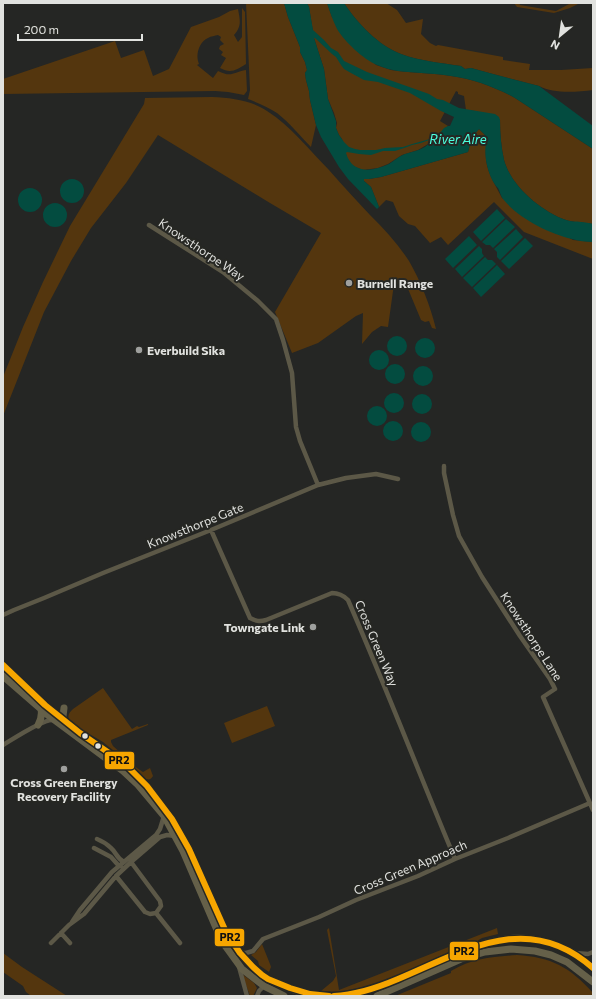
<svg xmlns="http://www.w3.org/2000/svg" width="596" height="999" font-family="Commissioner,sans-serif">
  <style>
    .green { fill: #54360e }
    .water { fill: #034c40; fill-rule: evenodd }
    .lines { fill: none; stroke-linecap: round; stroke-linejoin: round }
    .minor { stroke: #5c5847; stroke-width: 4.5 }
    .highway { stroke: #656049; stroke-width: 7 }
    .bus-1-casing { stroke: #262723; stroke-width: 9 }
    .bus-1 { stroke: #f7a600; stroke-width: 6 }
    .poi-dot { fill: #9fa09e; stroke: #262723; stroke-width: 1.5 }
    .bus-dot { fill: #e1e2df; stroke: #262723; stroke-width: 1.5 }
    .labels { text-anchor: middle; dominant-baseline: central; stroke-width: 4; stroke-linejoin: round; paint-order: stroke }
    .street-label { font-size: 12px; fill: #e1e2df; stroke: #262723 }
    .poi-label { font-size: 12px; font-weight: bold; fill: #e1e2df; stroke: #262723; text-anchor: start }
    .water-label { font-size: 13px; font-style: italic; fill: #4cffde; stroke: #262723 }
    .line-badge { stroke: #262723; stroke-width: 1.5 }
    .pale-badge-label { font-size: 11px; text-anchor: middle; font-weight: bold; fill: #111 }
  </style>
  <rect width="100%" height="100%" fill="#252624"/>
  <path class="green" d="M 246,3 L 284,3 L 288,17 L 300,47 L 300,52 L 305,62 L 307,70 L 305,73 L 306,80 L 309,91 L 310,100 L 316,125 L 311,147 C 300,136 290,123 277,113 C 268,107 258,103 248,99 L 250,90 Z
    M 307,3 L 327,3 L 332,17 L 376,65 L 391,70 L 398,71 C 416,73 433,73 451,76 C 473,79 495,87 515,98 L 593,149 L 593,224 C 586,223 572,222 566,220 C 541,211 511,186 504,160 C 501,147 500,133 500,120 L 475,111 L 466,110 L 464,96 L 458,94 L 458,92 L 456,91 L 440,121 L 448,126 L 443,130 L 445,130 L 445,134 C 441,137 439,142 433,141 L 418,150 L 402,155 L 388,164 L 378,168 L 363,170 L 355,167 L 352,165 L 347,158 L 342,139 L 339,135 L 336,128 L 337,123 L 334,113 L 328,99 L 324,69 L 314,38 L 309,7 Z
    M 344,3 L 386,3 L 397,10 L 406,23 L 423,19 L 421,34 L 430,43 L 436,46 L 438,45 L 503,57 L 503,60 L 530,64 L 529,70 L 561,70 L 593,68 L 593,90 C 576,92 554,94 539,86 L 493,74 L 471,68 L 465,69 L 461,66 C 441,63 420,61 401,54 C 379,46 357,23 344,3 Z
    M 514,3 L 519,3 L 520,5 L 556,11 L 571,3 L 580,3 L 570,8 L 554,13 L 517,7 Z
    M 242,8 L 245,12 L 246,64 C 236,70 231,74 220,68 L 226,58 L 221,55 L 223,52 L 219,49 L 220,46 L 224,44 L 220,40 L 221,37 L 218,35 C 215,36 211,36 208,38 C 199,42 195,55 199,64 L 197,65 L 213,78 L 218,71 C 232,78 233,72 246,70 L 247,91 L 244,95 L 228,92 L 215,91 L 3,94 L 3,79 L 115,41 L 121,58 L 144,50 L 153,76 L 169,69 L 191,27 L 219,17 L 230,11 L 238,9 C 240,20 242,26 234,35 L 238,42 L 242,37 Z
    M 212,97 C 232,98 250,100 267,111 C 291,126 309,150 329,170 C 342,185 356,200 370,215 C 384,229 398,244 409,261 C 421,282 430,305 436,329 L 432,328 L 429,321 L 425,322 L 421,320 L 406,284 L 394,284 L 388,327 L 381,326 L 372,332 L 362,344 L 363,313 L 356,316 L 318,343 L 292,353 L 275,312 L 321,233 L 270,203 L 158,135 L 126,183 L 91,228 L 71,261 L 44,312 L 3,416 L 3,377 L 23,327 L 43,282 L 70,226 L 144,104 L 145,98 Z
    M 479,129 L 488,138 C 486,142 486,144 486,148 C 484,169 493,180 502,198 L 573,240 L 593,242 L 593,259 L 524,232 L 494,202 L 448,245 L 441,237 L 430,243 L 415,226 L 408,224 L 399,216 L 393,202 L 386,200 L 379,207 L 371,187 L 364,181 L 364,179 L 369,179 L 381,177 L 468,152 L 470,144 L 476,136 L 474,134 Z
    M 103,688 L 132,729 L 137,726 L 139,727 L 148,724 L 148,725 L 111,740 L 111,742 L 113,746 L 130,761 L 137,768 L 143,772 L 150,768 L 153,776 C 151,779 150,780 146,779 C 132,767 118,754 103,742 C 97,738 90,735 84,731 C 79,728 72,724 69,719 C 67,715 70,712 73,709 Z
    M 267,706 L 275,726 L 232,743 L 224,723 Z
    M 329,928 L 339,990 L 497,928 L 498,934 L 482,938 L 477,941 L 455,949 L 403,973 L 370,986 L 351,990 L 339,992 L 321,991 L 333,981 L 336,976 L 327,930 Z
    M 262,944 L 270,964 L 271,967 L 269,972 L 259,965 L 258,961 L 251,955 L 256,952 Z
    M 3,953 L 22,967 L 67,996 L 31,996 L 26,992 L 23,986 L 3,972 Z
    M 517,955 C 551,957 570,967 593,993 L 593,996 L 395,996 L 451,973 L 451,971 C 473,958 492,957 517,955 Z
    M 242,974 L 254,983 L 257,988 L 253,996 L 250,996 Z"/>
  <path class="water" d="M 284,3 L 307,3 L 309,7 L 313,30 L 324,40 L 331,48 L 338,52 L 344,61 L 367,72 L 429,94 L 437,99 L 443,100 L 459,108 L 495,114 L 499,117 L 500,120 C 500,133 501,147 504,160 C 511,186 541,211 566,220 C 571,222 576,221 581,222 C 585,222 589,223 593,224 L 593,242 C 586,242 578,241 572,239 C 548,233 518,218 503,199 C 500,195 500,191 498,188 C 496,186 495,185 494,183 C 487,172 482,150 488,138 L 479,129 L 475,134 L 476,136 L 470,144 L 468,152 L 381,177 L 369,179 L 364,179 L 364,181 L 371,187 L 379,207 L 377,209 L 348,179 L 339,167 L 321,137 L 316,125 L 310,100 L 309,91 L 306,80 L 305,73 L 307,70 L 305,62 L 300,52 L 300,47 L 288,17 ZM 314,38 L 315,38 L 332,54 L 336,57 L 341,65 L 344,69 L 351,73 L 364,80 L 378,82 L 410,93 L 441,111 L 454,117 L 450,126 L 448,126 L 444,128 L 439,134 L 430,139 L 412,144 L 403,147 L 385,148 L 376,150 L 360,150 L 355,149 L 349,147 L 344,142 L 339,135 L 336,128 L 336,121 L 328,99 L 324,69 ZM 429,140 L 431,141 C 425,150 414,151 405,154 C 399,156 394,161 389,164 C 372,172 352,174 346,153 L 347,152 L 359,154 L 371,155 L 383,151 L 395,151 L 407,147 L 412,145 L 421,143 Z
    M 327,3 L 344,3 C 357,23 379,46 401,54 C 420,61 441,63 461,66 L 465,69 L 471,68 L 493,74 L 539,86 L 593,126 L 593,149 L 515,98 C 495,87 473,79 451,76 C 433,73 416,73 398,71 C 391,70 384,68 377,65 C 363,59 345,42 337,29 C 333,21 330,12 327,3 Z
    M60 191a12 12 0 1 1 24 0a12 12 0 1 1-24 0Z
    M18 200a12 12 0 1 1 24 0a12 12 0 1 1-24 0Z
    M43 215a12 12 0 1 1 24 0a12 12 0 1 1-24 0Z
    M 497,209 L 505,218 L 481,241 L 473,232 Z
    M 506,219 L 515,227 L 493,248 L 490,245 L 486,245 L 482,242 Z
    M 516,229 L 523,237 L 500,260 L 497,257 L 497,252 L 494,249 Z
    M 469,236 L 477,245 L 453,268 L 445,259 Z
    M 525,238 L 533,246 L 509,269 L 501,261 Z
    M 479,246 L 482,249 L 482,253 L 484,256 L 462,277 L 455,269 Z
    M 485,257 L 488,260 L 492,260 L 496,264 L 472,287 L 463,278 Z
    M 497,265 L 505,274 L 481,297 L 473,288 Z
    M387 346a10 10 0 1 1 20 0a10 10 0 1 1-20 0Z
    M415 348a10 10 0 1 1 20 0a10 10 0 1 1-20 0Z
    M369 360a10 10 0 1 1 20 0a10 10 0 1 1-20 0Z
    M385 374a10 10 0 1 1 20 0a10 10 0 1 1-20 0Z
    M413 376a10 10 0 1 1 20 0a10 10 0 1 1-20 0Z
    M384 403a10 10 0 1 1 20 0a10 10 0 1 1-20 0Z
    M412 404a10 10 0 1 1 20 0a10 10 0 1 1-20 0Z
    M367 416a10 10 0 1 1 20 0a10 10 0 1 1-20 0Z
    M383 431a10 10 0 1 1 20 0a10 10 0 1 1-20 0Z
    M411 432a10 10 0 1 1 20 0a10 10 0 1 1-20 0Z"/>
  <g class="lines">
    <path class="minor" d="M 149,225 L 223,272 L 258,301 L 276,319 L 283,340 L 292,373 L 296,427 L 300,441 L 318,485
      M 444,466 L 444,473 L 453,515 L 459,536 L 482,577 L 520,636 L 550,679 L 555,689 L 543,697 L 593,810
      M 211,530 L 250,618 C 256,621 259,622 266,620 L 332,593 C 339,593 343,595 348,600 C 385,685 419,773 455,859
      M 3,615 L 14,610 L 44,598 L 103,573 L 211,530 L 318,485 L 346,478 L 376,474 L 398,479
      M 3,745 C 13,739 43,719 53,720
      M 97,839 C 102,841 107,844 111,848 C 117,853 116,858 124,862
      M 94,848 L 111,857 L 119,866 L 121,866
      M 116,876 L 145,912 L 150,914 L 156,913 L 161,906 L 160,901 L 131,862
      M 156,913 L 180,943
      M 72,922 L 80,910 L 112,872 L 156,835 L 160,829 L 164,816
      M 61,933 L 70,943
      M 51,943 L 69,925 L 84,914 L 116,876 L 131,862 L 160,837 L 167,835 L 175,836
      M 241,953 L 246,953 L 253,951 L 263,939 L 319,917 L 356,900 L 418,876 L 455,859 L 508,838 L 590,803
      M 575,953 L 588,954 L 593,952
      M 239,967 L 247,996
      M 257,996 L 259,991 L 264,986"/>
    <path class="highway" d="M 3,665 L 45,705 L 80,733 L 125,764 L 147,786 L 172,819 L 189,849 L 226,932 C 235,946 245,960 257,971 C 267,981 296,992 310,994 C 316,995 322,995 329,996
      M 3,676 L 49,716 L 123,771 L 138,785 L 164,816 L 170,827 L 183,851 L 217,930 L 226,947 L 242,969 L 264,986 L 284,996
      M 64,708 L 63,716 L 64,720
      M 38,725 C 41,720 42,715 41,709
      M 334,996 C 350,996 364,992 379,987 C 397,979 415,972 433,964 C 459,952 488,939 518,938 C 545,938 574,949 593,968
      M 377,996 L 461,959 L 485,952 L 511,949 L 535,951 L 551,955 L 567,962 L 593,982"/>
    <defs>
      <path id="bus-1" d="M 3,665 L 45,705 L 80,733 L 125,764 L 147,786 L 172,819 L 189,849 L 226,932 L 240,953 L 253,967 L 262,975 L 268,979 L 290,988 L 310,994 L 329,996
        M 334,996 C 357,995 377,988 398,979 C 465,951 528,910 593,968"/>
    </defs>
    <use href="#bus-1" class="bus-1-casing"/>
    <use href="#bus-1" class="bus-1"/>
  </g>
  <g class="poi-dot">
    <circle cx="349" cy="283" r="4"/>
    <circle cx="139" cy="350" r="4"/>
    <circle cx="313" cy="627" r="4"/>
    <circle cx="64" cy="769" r="4"/>
  </g>
  <g class="bus-dot">
    <circle cx="85" cy="736" r="3.5"/>
    <circle cx="98" cy="746" r="3.5"/>
  </g>
  <g class="labels">
    <g class="street-label">
      <text transform="translate(202 249) rotate(34)">Knowsthorpe Way</text>
      <text transform="translate(195 525) rotate(-22)">Knowsthorpe Gate</text>
      <text transform="translate(532 636) rotate(57)">Knowsthorpe Lane</text>
      <text transform="translate(377 643) rotate(67)">Cross Green Way</text>
      <text transform="translate(410 867) rotate(-23)">Cross Green Approach</text>
    </g>
    <g class="poi-label">
      <text x="357" y="283">Burnell Range</text>
      <text x="147" y="350">Everbuild Sika</text>
      <text x="305" y="627" text-anchor="end">Towngate Link</text>
      <text x="64" y="782" text-anchor="middle">Cross Green Energy<tspan x="64" dy="14">Recovery Facility</tspan></text>
    </g>
    <g class="water-label">
      <text x="458" y="139">River Aire</text>
    </g>
  </g>
  <g class="line-badge">
    <rect x="104" y="751" width="31" height="19" rx="4" fill="#f7a600"/>
    <rect x="214" y="928" width="31" height="19" rx="4" fill="#f7a600"/>
    <rect x="449" y="941" width="30" height="20" rx="4" fill="#f7a600"/>
  </g>
  <g class="pale-badge-label">
    <text x="119" y="764">PR2</text>
    <text x="230" y="941">PR2</text>
    <text x="464" y="955">PR2</text>
  </g>
  <rect width="596" height="999" fill="none" stroke="#e1e2df" stroke-width="8"/>
  <g transform="translate(560 36) rotate(209)" stroke="#262723" stroke-width="3" paint-order="stroke">
  <path d="M0-3L7 15L0 10L-7 15Z" fill="#e1e2df"/>
  <text y="-6" font-size="11" font-weight="bold" text-anchor="middle" fill="#e1e2df">N</text>
  </g>
  <path d="M18 34v6h124v-6" fill="none" stroke="#e1e2df" stroke-width="2"/>
  <text x="24" y="34" font-size="12" fill="#e1e2df" stroke="#262723" stroke-width="3" paint-order="stroke">200 m</text>
</svg>
